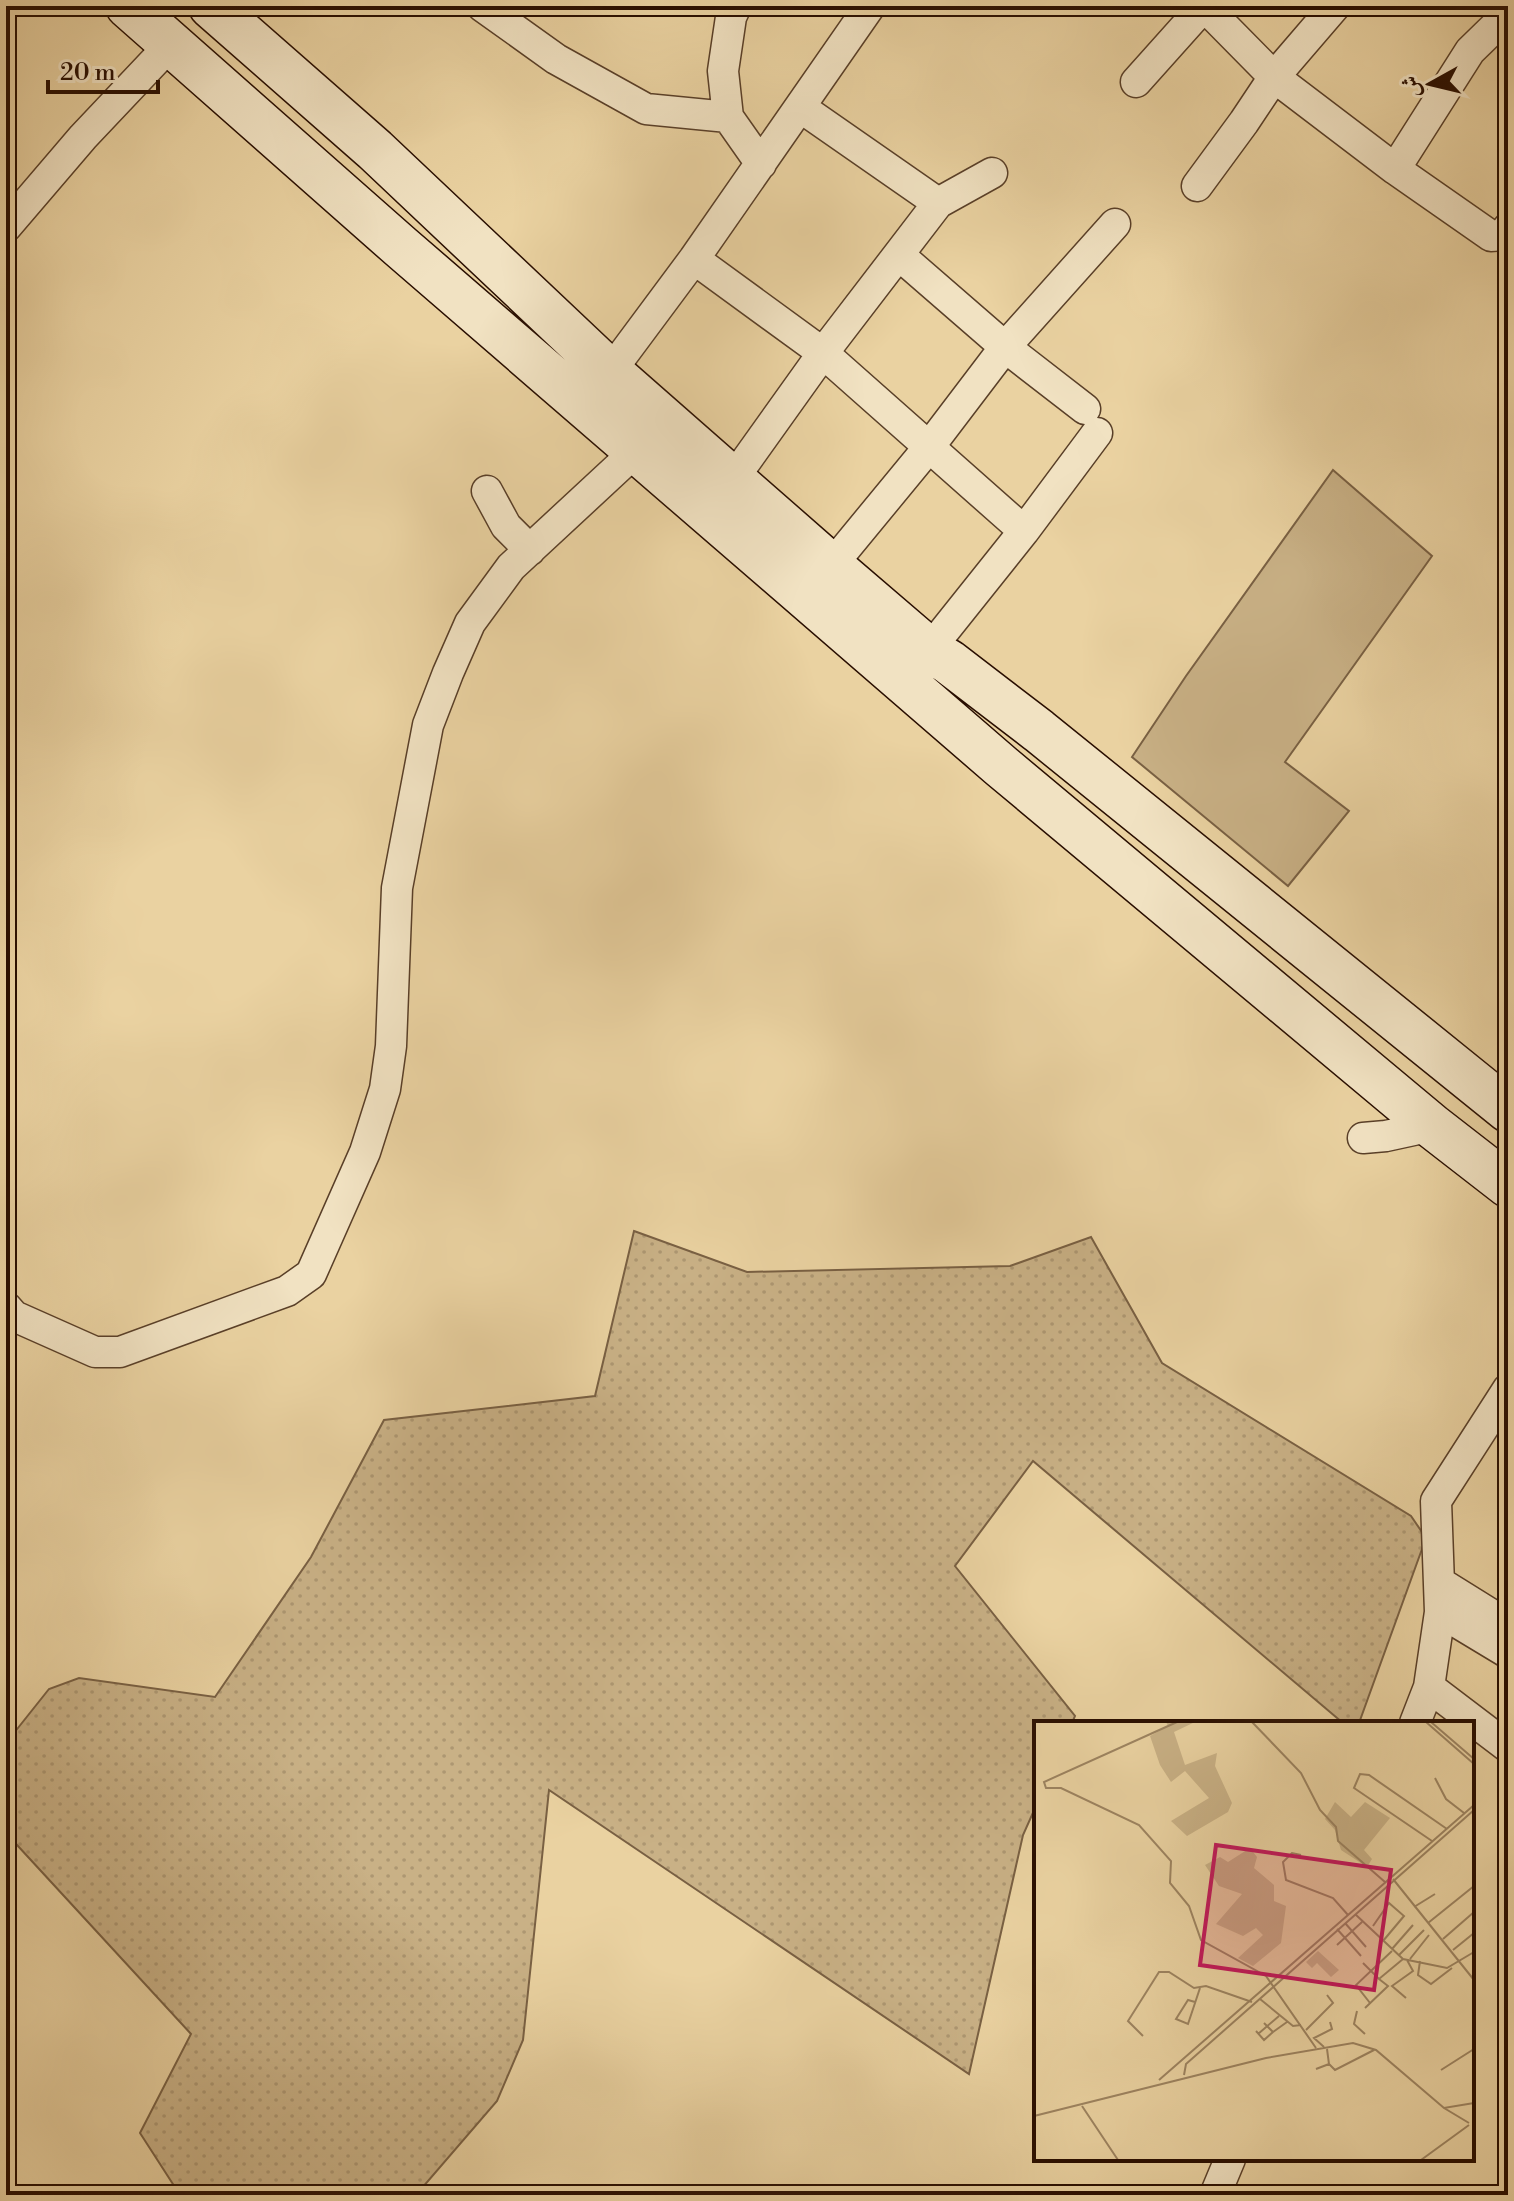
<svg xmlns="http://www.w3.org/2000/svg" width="1514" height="2201" font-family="'Libre Bodoni',Amiri,serif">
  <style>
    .grass { fill: url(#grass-dots); stroke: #796043; stroke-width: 2 }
    .pitch { fill: #c9b186; stroke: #796043; stroke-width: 2 }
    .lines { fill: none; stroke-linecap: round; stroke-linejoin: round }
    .street-casing { stroke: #593f28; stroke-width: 33 }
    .secondary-casing { stroke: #290e00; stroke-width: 47 }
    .street { stroke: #f1e2c2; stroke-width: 30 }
    .secondary { stroke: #f1e2c2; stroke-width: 44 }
    .inset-road { fill: none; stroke: #9d8461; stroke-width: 2 }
    .view { fill: #c2185b; fill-opacity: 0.15; stroke: #c2185b; stroke-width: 4 }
    .inset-edge { fill: none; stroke: #290e00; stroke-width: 4 }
  </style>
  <defs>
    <pattern id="grass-dots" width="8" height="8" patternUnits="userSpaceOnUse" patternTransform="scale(2)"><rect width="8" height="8" fill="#c9b186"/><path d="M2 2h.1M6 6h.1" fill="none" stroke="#ad9772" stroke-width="1.8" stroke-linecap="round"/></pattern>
  </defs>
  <rect width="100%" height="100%" fill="#ead2a1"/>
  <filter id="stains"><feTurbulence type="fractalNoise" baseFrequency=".0025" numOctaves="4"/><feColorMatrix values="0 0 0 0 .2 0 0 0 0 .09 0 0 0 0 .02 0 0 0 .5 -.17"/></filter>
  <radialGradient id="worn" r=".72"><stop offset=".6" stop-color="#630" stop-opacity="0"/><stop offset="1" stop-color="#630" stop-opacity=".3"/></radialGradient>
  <path class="grass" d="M 634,1231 L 747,1272 L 1010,1266 L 1091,1237 L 1162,1363 L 1411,1516 L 1426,1538 L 1359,1723 L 1343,1723 L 1033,1461 L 955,1566 L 1075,1716 L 1072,1723 L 1036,1723 L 1036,1806 L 1023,1835 L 969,2074 L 549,1790 L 523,2040 L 497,2101 L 416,2195 L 180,2195 L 140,2133 L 191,2034 L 6,1833 L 6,1743 L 49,1689 L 79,1678 L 215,1697 L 311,1557 L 384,1420 L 595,1396 Z"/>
  <path class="pitch" d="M 1333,470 L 1432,556 L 1285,762 L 1349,811 L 1288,886 L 1132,757 L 1186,676 Z"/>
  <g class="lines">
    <defs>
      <path id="street" d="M 482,6 L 556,59 L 646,109 L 728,117
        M 736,6 L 731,17 L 723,71 L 728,117 L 761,164
        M 1204,6 L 1274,77 L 1395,169 L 1491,236 C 1500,236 1504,234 1508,228
        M 1136,82 L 1204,6
        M 800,107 L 938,203
        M 1395,169 L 1470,51 L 1508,14
        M 1197,186 L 1244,122 L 1274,77 L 1335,6
        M 6,227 L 83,137 L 170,45
        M 899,255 L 1005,347 L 1085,409
        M 694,259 L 823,353 L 1024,531
        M 610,372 L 694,259 L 870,6
        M 733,479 L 823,353 L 938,203 L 992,173
        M 487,491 L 506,526 L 530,550
        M 831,566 L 929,447 L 1005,347 L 1115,224
        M 929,650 L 1024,531 L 1097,433
        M 1363,1138 L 1386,1136 L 1432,1126
        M 6,1307 L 14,1316 L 95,1352 L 120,1352 L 287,1291 L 311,1274 L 365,1152 L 385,1089 L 391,1046 L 397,888 L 428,725 L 448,673 L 470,623 L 511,567 L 636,451
        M 1439,1582 L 1508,1625
        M 1440,1612 L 1508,1653
        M 1429,1687 L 1508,1747
        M 1415,1723 L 1429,1687 L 1440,1612 L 1436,1501 L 1508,1389
        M 1215,2195 L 1230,2159"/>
      <path id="secondary" d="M 128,6 L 401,247 L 1001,766 L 1432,1126 L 1508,1185
        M 211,6 L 375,150 L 610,372 L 831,566 L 929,650 L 949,662 L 1039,731 L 1508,1110"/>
    </defs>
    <use href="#street" class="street-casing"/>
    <use href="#secondary" class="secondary-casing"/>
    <use href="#street" class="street"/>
    <use href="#secondary" class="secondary"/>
  </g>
  <g transform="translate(1034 1721)">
    <rect width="440" height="440" fill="#ead2a1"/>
    <path d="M 132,1 L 161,1 L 140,11 L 151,44 L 183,32 L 181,45 L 198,82 L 194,91 L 153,115 L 137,100 L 175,77 L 151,50 L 137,61 L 126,44 L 116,15 L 134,5 ZM 301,81 L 317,96 L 331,81 L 356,97 L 330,129 L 338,138 L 333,146 L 307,129 L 301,109 L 291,98 ZM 216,127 L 223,136 L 220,147 L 240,164 L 240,180 L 252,185 L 247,222 L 219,245 L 204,237 L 229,214 L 222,207 L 209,215 L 182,203 L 208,173 L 185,165 L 171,144 L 186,136 L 194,141 Z" fill="#c9b186"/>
    <path d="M 284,230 L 305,249 L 297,256 L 283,242 L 278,247 L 272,241 Z" fill="#c9b186"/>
    <path class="inset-road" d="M 143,1 L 10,61 L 12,67 L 27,67 L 105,104 L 137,140 L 136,162 L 155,185 L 167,219 L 232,255 L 282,327M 218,1 L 267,52 L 286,89 L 302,106 L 304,120 L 351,161M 392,1 L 440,43M 397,1 L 440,38M 401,57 L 412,78 L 430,92M 398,120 L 320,67 L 326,53 L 335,54 L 413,108M 267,134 L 258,132 L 249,141 L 252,159 L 299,177 L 314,194M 359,158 L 440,259M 380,186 L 401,173M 321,193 L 369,238 L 413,247 L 440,231M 311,202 L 332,226M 394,202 L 440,165M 339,205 L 355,182 L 370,195 L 349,220M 303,208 L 327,235M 409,218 L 440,191M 303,224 L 328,201M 358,228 L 379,204M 419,229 L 440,212M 365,234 L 390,209M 376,238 L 395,214M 386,240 L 384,254 L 397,263 L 418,247M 329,242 L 345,258 L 369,238M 372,277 L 358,265 L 379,250 L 373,239M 226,278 L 259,305 L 267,304M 161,281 L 154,279 L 142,298 L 154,303 L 166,267M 336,282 L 322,264 L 358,230M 331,287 L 354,265 L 345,258M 323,290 L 320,303 L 331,313M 230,302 L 239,311 L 253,301M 272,309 L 299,282 L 293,274M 222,310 L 230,319 L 239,311M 224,313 L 245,295M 109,315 L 94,300 L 125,251 L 135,251 L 160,267 L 172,265 L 218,281M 290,326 L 280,317 L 298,308 L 296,301M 295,343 L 301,349 L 340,329M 282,348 L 295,343 L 293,328M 407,349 L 440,328M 150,354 L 152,343 L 440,89M 125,359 L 440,84M 48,385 L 84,439M 410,387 L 435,402M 0,395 L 232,337 L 319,322 L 342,329 L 410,387 L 440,382M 387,439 L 435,404"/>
    <path class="view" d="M 182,124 L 357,149 L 340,269 L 166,244 Z"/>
    <rect width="440" height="440" class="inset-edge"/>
  </g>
  <rect width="1514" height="2201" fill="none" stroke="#ead2a1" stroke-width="32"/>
  <rect x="8" y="8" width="1498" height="2185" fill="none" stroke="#290e00" stroke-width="4"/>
  <rect x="16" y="16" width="1482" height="2169" fill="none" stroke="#290e00" stroke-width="2"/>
  <g transform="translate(1430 84) rotate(262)" stroke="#f1e2c2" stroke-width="6" paint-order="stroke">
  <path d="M0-6L14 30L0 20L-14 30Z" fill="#290e00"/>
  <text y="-12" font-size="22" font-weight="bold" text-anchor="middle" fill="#290e00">ش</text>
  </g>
  <path d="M48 80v12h110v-12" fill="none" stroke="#290e00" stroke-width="4"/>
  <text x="60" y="80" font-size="24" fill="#290e00" stroke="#f1e2c2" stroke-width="6" paint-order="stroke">20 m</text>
  <rect width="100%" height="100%" filter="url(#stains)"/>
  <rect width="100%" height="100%" fill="url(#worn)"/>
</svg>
